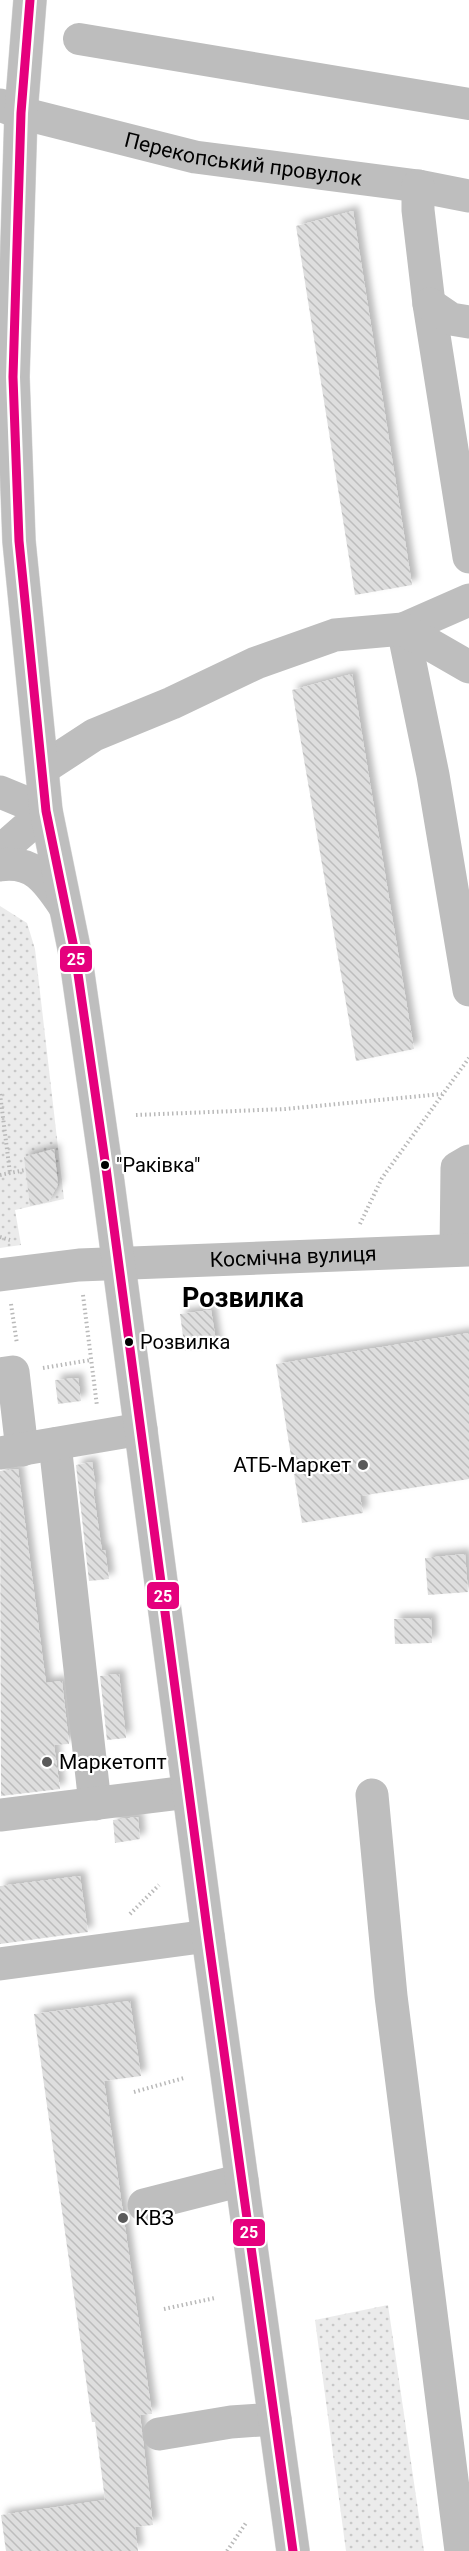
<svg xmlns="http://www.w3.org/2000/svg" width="469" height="2551" font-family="Roboto,sans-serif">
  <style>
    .green { fill: url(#green-dots) }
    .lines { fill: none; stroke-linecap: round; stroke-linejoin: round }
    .canal { stroke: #bdbdbd; stroke-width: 32 }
    .building { fill: url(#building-back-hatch); filter: url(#shadow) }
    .major-casing { stroke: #dbdbdb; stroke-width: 34 }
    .path { stroke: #b9b9b9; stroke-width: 4; stroke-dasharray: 1.5 3; stroke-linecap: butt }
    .minor { stroke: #bebebe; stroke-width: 33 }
    .major { stroke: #bebebe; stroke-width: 33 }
    .bus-1-casing { stroke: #fff; stroke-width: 14 }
    .bus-1 { stroke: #e5007d; stroke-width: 9 }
    .bus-dot { fill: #000; stroke: #fff; stroke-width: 2 }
    .poi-dot { fill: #595959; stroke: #fff; stroke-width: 2 }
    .labels { text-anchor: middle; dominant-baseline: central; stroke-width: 4.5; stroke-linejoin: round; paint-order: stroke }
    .bus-label { font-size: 20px; fill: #000; stroke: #fff; text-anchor: start }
    .street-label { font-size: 21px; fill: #000; stroke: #fff }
    .poi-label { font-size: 21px; fill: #000; stroke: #fff; text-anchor: start }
    .district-label { font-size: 27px; font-weight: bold; fill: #000; stroke: #fff }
    .line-badge { stroke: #fff; stroke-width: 2 }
    .badge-label { font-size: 16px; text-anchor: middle; font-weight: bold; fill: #fff }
  </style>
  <defs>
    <pattern id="green-dots" width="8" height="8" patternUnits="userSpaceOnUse" patternTransform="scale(1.5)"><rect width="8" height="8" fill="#ebebeb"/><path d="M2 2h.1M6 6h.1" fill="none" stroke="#c8c8c8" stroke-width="1.8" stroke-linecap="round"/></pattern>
    <pattern id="building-back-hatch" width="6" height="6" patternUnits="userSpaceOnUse" patternTransform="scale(1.5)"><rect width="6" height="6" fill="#dedede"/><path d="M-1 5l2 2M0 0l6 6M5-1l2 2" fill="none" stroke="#bdbdbd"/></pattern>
    <filter id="shadow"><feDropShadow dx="5.5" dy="-5.5" stdDeviation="3" flood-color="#0004"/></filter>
  </defs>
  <rect width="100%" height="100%" fill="#fff"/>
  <path class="green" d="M 0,906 L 27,923 L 35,949 L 64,1199 L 15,1210 L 21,1245 L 0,1248 Z
    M 388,2305 L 424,2551 L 346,2551 L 315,2320 Z"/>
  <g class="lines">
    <path class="canal" d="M 79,39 L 469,104"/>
  </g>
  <path class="building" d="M 353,211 L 412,585 L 355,595 L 296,226 Z
    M 352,674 L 414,1049 L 356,1061 L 292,690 Z
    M 54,1149 L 58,1185 L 48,1202 L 30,1206 L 24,1157 Z
    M 211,1310 L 217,1347 L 185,1351 L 180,1314 Z
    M 469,1333 L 469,1479 L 360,1496 L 363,1513 L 302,1523 L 276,1364 Z
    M 78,1378 L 81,1401 L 58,1404 L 55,1380 Z
    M 92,1462 L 96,1489 L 93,1489 L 102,1551 L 105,1550 L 109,1579 L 89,1581 L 76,1465 Z
    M 18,1469 L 46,1683 L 62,1681 L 69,1744 L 54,1745 L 60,1789 L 1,1796 L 0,1471 Z
    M 465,1554 L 468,1592 L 428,1595 L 425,1558 Z
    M 431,1618 L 432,1643 L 395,1644 L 394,1619 Z
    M 119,1674 L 126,1738 L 107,1740 L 100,1676 Z
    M 138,1817 L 140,1839 L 115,1843 L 113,1820 Z
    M 80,1876 L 88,1932 L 0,1944 L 0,1886 Z
    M 130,2001 L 141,2076 L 104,2081 L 152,2414 L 140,2415 L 153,2525 L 135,2527 L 138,2551 L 6,2551 L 1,2515 L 105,2500 L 95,2422 L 92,2422 L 34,2014 Z"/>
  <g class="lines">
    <defs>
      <path id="major" d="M 30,0 L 21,113 L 13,377 L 19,541 L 46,811 L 75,953 L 106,1168 L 208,1936 L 293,2551"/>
    </defs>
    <use href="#major" class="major-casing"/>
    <path class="path" d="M 0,1094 L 10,1173
      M 136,1115 L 285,1109 L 442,1094
      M 0,1175 L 25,1170
      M 360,1224 L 382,1178 L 469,1058
      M 0,1237 L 10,1240
      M 83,1295 L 97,1406
      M 11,1304 L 17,1344
      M 43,1368 L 91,1360
      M 130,1914 L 159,1885
      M 134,2092 L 184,2078
      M 164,2309 L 215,2298
      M 227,2551 L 246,2523"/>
    <g class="minor">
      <path id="s1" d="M 0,105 L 21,113 L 195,157 L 418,186 L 469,196"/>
      <path d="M 418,186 L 418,210 L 429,304 L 469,557"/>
      <path d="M 429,304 L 451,319 L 469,322"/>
      <path d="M 469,600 L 403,629 L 433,775 L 469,990"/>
      <path d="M 42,769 L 94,735 L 172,703 L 256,663 L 335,635 L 403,629 L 469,667"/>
      <path d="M 0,792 L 46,811 L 0,851"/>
      <path d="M 0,865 C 35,860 48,882 65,907"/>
      <path d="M 456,1250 L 457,1168 L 469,1161"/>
      <path id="s2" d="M 0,1275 L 79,1265 L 469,1250"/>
      <path d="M 0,1374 L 13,1372 L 22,1450"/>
      <path d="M 55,1444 L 95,1804"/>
      <path d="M 0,1453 L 141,1429"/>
      <path d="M 372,1795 L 391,1996 L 461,2551"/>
      <path d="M 0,1815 L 188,1792"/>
      <path d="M 0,1964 L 208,1936"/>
      <path d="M 144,2205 L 242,2180"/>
      <path d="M 159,2434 L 231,2422 L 275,2419"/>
    </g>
    <use href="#major" class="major"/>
    <defs>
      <path id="bus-1" d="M 30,0 L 21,113 L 13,377 L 19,541 L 46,811 L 75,953 L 106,1168 L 208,1936 L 293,2551"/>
    </defs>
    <use href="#bus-1" class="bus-1-casing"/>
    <use href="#bus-1" class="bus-1"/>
  </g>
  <g class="bus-dot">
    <circle cx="105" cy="1165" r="5"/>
    <circle cx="129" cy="1342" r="5"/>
  </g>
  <g class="poi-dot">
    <circle cx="363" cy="1465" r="6"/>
    <circle cx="47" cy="1762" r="6"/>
    <circle cx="123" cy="2218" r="6"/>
  </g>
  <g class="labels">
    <g class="bus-label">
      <text x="116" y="1165">"Раківка"</text>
      <text x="140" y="1342">Розвилка</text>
    </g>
    <g class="street-label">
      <text stroke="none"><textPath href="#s1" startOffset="250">Перекопський провулок</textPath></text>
      <text stroke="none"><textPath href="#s2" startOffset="294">Космічна вулиця</textPath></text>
    </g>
    <g class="poi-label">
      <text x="351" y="1465" text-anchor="end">АТБ-Маркет</text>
      <text x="59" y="1762">Маркетопт</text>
      <text x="135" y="2218">КВЗ</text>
    </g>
    <g class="district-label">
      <text x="243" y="1298">Розвилка</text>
    </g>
  </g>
  <g class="line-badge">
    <rect x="59" y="945" width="34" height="28" rx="6" fill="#e5007d"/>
    <rect x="146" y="1581" width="34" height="29" rx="6" fill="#e5007d"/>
    <rect x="232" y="2218" width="34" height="29" rx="6" fill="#e5007d"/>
  </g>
  <g class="badge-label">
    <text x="76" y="965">25</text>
    <text x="163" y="1602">25</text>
    <text x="249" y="2238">25</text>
  </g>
</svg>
